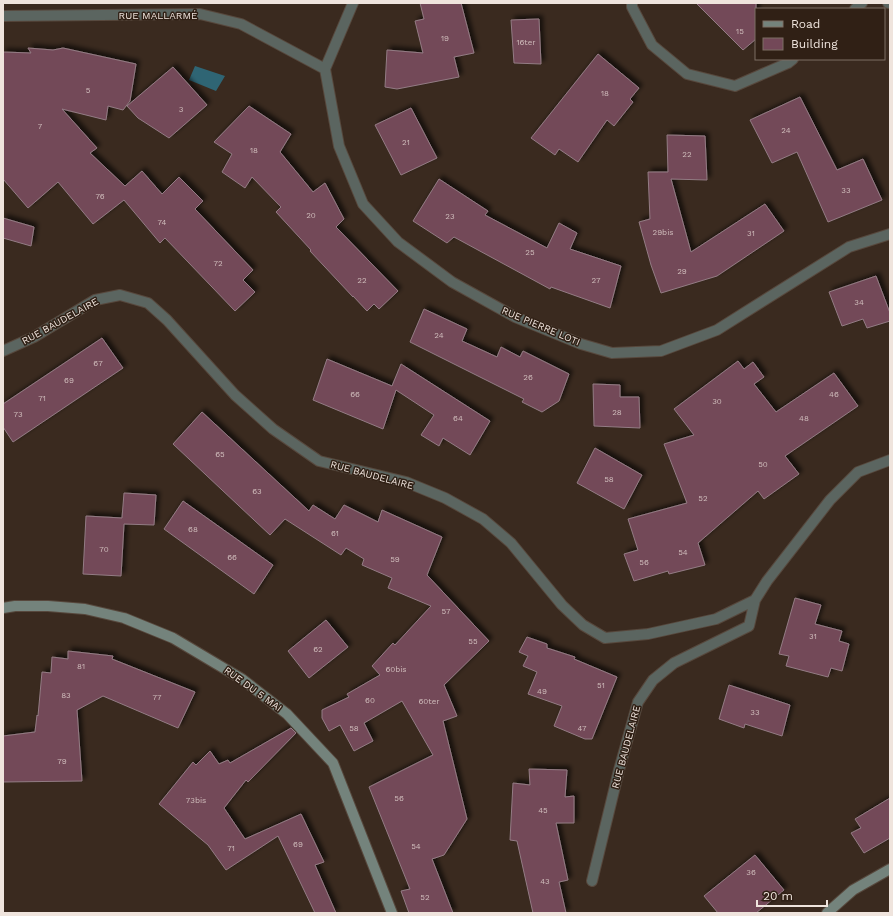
<svg xmlns="http://www.w3.org/2000/svg" width="893" height="916" font-family="'Work Sans',sans-serif">
  <style>
    .water { fill: #2f6574 }
    .building { fill: #734858; stroke: #937c84; filter: url(#shadow) }
    .lines { fill: none; stroke-linecap: round; stroke-linejoin: round }
    .minor-casing { stroke: #57483d; stroke-width: 12 }
    .secondary-casing { stroke: #57483d; stroke-width: 12 }
    .minor { stroke: #5b6560; stroke-width: 10 }
    .secondary { stroke: #74837c; stroke-width: 10 }
    .labels { text-anchor: middle; dominant-baseline: central; stroke-width: 3; stroke-linejoin: round; paint-order: stroke }
    .number-label { font-size: 8px; fill: #d0bdbc }
    .street-label { font-size: 10px; fill: #efe4dd; stroke: #302015 }
  </style>
  <defs>
    <filter id="shadow"><feDropShadow dx="3.5" dy="-3.5" stdDeviation="2" flood-color="#0009"/></filter>
  </defs>
  <rect width="100%" height="100%" fill="#3a2a1f"/>
  <path class="water" d="M 195,66 L 225,76 L 216,91 L 189,80 Z"/>
  <path class="building" d="M 420,3 L 461,3 L 474,53 L 454,57 L 459,77 L 397,89 L 385,87 L 387,50 L 423,53 L 415,21 L 424,19 Z
    M 696,3 L 756,3 L 756,39 L 743,50 Z
    M 539,19 L 541,64 L 514,63 L 511,20 Z
    M 28,48 L 53,50 L 63,48 L 136,64 L 130,101 L 123,110 L 108,106 L 106,120 L 62,109 L 97,148 L 90,153 L 125,186 L 142,171 L 162,194 L 179,177 L 203,201 L 195,209 L 253,270 L 243,280 L 255,292 L 235,311 L 165,238 L 160,243 L 124,200 L 93,224 L 58,182 L 28,208 L 3,179 L 3,52 L 31,53 Z
    M 598,54 L 639,88 L 630,99 L 633,102 L 614,126 L 607,120 L 578,162 L 559,149 L 555,155 L 531,138 Z
    M 173,67 L 207,105 L 169,138 L 138,118 L 127,106 Z
    M 800,97 L 837,170 L 863,159 L 882,200 L 828,222 L 797,152 L 772,163 L 750,120 Z
    M 249,106 L 291,134 L 280,152 L 313,192 L 325,183 L 344,219 L 336,227 L 398,291 L 379,309 L 374,304 L 367,311 L 353,296 L 353,297 L 310,251 L 311,250 L 276,212 L 281,207 L 252,177 L 245,188 L 222,172 L 232,154 L 214,142 Z
    M 411,108 L 437,158 L 401,175 L 375,125 Z
    M 667,135 L 705,136 L 707,180 L 671,179 L 691,252 L 765,204 L 784,231 L 717,276 L 661,293 L 651,265 L 639,222 L 650,219 L 648,172 L 668,172 Z
    M 439,179 L 488,211 L 485,215 L 547,248 L 559,223 L 577,233 L 570,249 L 621,266 L 610,308 L 551,287 L 550,289 L 454,237 L 447,243 L 413,221 Z
    M 3,218 L 34,227 L 31,246 L 3,238 Z
    M 876,276 L 890,313 L 890,321 L 867,328 L 863,319 L 842,326 L 829,292 Z
    M 424,309 L 467,329 L 462,341 L 497,357 L 501,347 L 520,357 L 523,351 L 569,374 L 559,401 L 542,412 L 522,402 L 524,399 L 410,342 Z
    M 102,338 L 123,368 L 13,442 L 3,427 L 3,404 Z
    M 327,359 L 392,386 L 401,364 L 490,421 L 470,455 L 443,438 L 439,446 L 421,435 L 434,415 L 396,390 L 383,429 L 313,400 Z
    M 738,361 L 744,369 L 753,362 L 764,377 L 754,384 L 776,412 L 834,373 L 858,406 L 785,456 L 799,474 L 764,499 L 758,491 L 698,543 L 705,565 L 669,574 L 668,571 L 634,581 L 624,554 L 638,550 L 628,519 L 687,503 L 664,444 L 694,435 L 674,409 Z
    M 593,384 L 620,385 L 620,397 L 639,397 L 640,428 L 594,426 Z
    M 202,412 L 309,511 L 313,505 L 335,519 L 344,505 L 378,522 L 382,510 L 442,537 L 427,575 L 489,641 L 444,685 L 457,716 L 443,721 L 467,819 L 444,855 L 432,859 L 453,913 L 409,913 L 401,891 L 410,889 L 369,787 L 433,755 L 402,701 L 364,723 L 373,741 L 354,751 L 340,725 L 329,731 L 322,718 L 322,710 L 349,697 L 347,694 L 380,675 L 372,666 L 393,643 L 395,645 L 431,606 L 388,588 L 392,578 L 362,565 L 364,559 L 346,548 L 341,555 L 285,519 L 270,535 L 173,444 Z
    M 595,448 L 642,475 L 624,509 L 577,483 Z
    M 124,493 L 156,495 L 154,525 L 124,524 L 121,576 L 83,574 L 86,516 L 122,518 Z
    M 183,501 L 273,565 L 254,594 L 164,529 Z
    M 795,598 L 821,605 L 815,624 L 842,631 L 839,641 L 849,644 L 842,671 L 831,668 L 828,677 L 786,666 L 789,656 L 779,654 Z
    M 326,620 L 348,647 L 309,678 L 288,651 Z
    M 527,637 L 547,644 L 547,648 L 575,657 L 574,659 L 617,677 L 592,739 L 585,739 L 554,726 L 562,706 L 528,694 L 537,672 L 523,666 L 528,656 L 519,652 Z
    M 68,651 L 113,656 L 112,659 L 195,692 L 178,728 L 103,696 L 77,710 L 82,781 L 3,782 L 3,736 L 35,732 L 37,715 L 38,716 L 42,672 L 51,673 L 52,657 L 68,659 Z
    M 729,685 L 790,705 L 782,736 L 745,724 L 744,728 L 719,719 Z
    M 291,728 L 296,733 L 248,782 L 246,780 L 224,808 L 245,839 L 301,814 L 324,862 L 315,865 L 336,913 L 315,913 L 278,836 L 226,870 L 208,845 L 159,804 L 193,762 L 196,765 L 210,751 L 219,764 L 228,760 L 230,763 Z
    M 529,769 L 567,770 L 565,797 L 574,796 L 574,823 L 556,823 L 568,880 L 559,882 L 566,913 L 533,913 L 517,841 L 510,840 L 513,783 L 530,785 Z
    M 890,798 L 890,838 L 864,853 L 851,833 L 861,828 L 855,819 Z
    M 755,855 L 784,890 L 756,913 L 718,913 L 704,896 Z"/>
  <g class="lines">
    <defs>
      <path id="minor" d="M 353,3 L 325,69 L 339,146 L 363,204 L 398,242 L 452,282 L 515,317 L 581,344 L 612,353 L 661,351 L 717,330 L 849,247 L 890,234
        M 632,3 L 632,7 L 652,45 L 687,74 L 735,86 L 788,63 L 793,59
        M 888,3 L 890,3
        M 855,9 L 862,3
        M 3,16 L 200,14 L 241,24 L 325,69
        M 3,351 L 34,337 L 95,300 L 120,295 L 148,303 L 167,320 L 235,395 L 273,429 L 319,461 L 406,482 L 445,498 L 483,519 L 511,543 L 562,605 L 583,625 L 605,638 L 648,634 L 716,619 L 755,600 L 767,581 L 830,500 L 858,472 L 890,460
        M 592,881 L 619,770 L 638,702 L 653,680 L 674,663 L 749,626 L 755,600"/>
      <path id="secondary" d="M 3,608 L 15,606 L 48,606 L 85,609 L 124,618 L 173,638 L 215,663 L 242,679 L 287,714 L 333,763 L 392,913
        M 827,913 L 853,890 L 890,869"/>
    </defs>
    <use href="#minor" class="minor-casing"/>
    <use href="#secondary" class="secondary-casing"/>
    <use href="#minor" class="minor"/>
    <use href="#secondary" class="secondary"/>
  </g>
  <g class="labels">
    <g class="number-label">
      <text x="740" y="31">15</text>
      <text x="445" y="38">19</text>
      <text x="526" y="42">16ter</text>
      <text x="88" y="90">5</text>
      <text x="605" y="93">18</text>
      <text x="181" y="109">3</text>
      <text x="40" y="126">7</text>
      <text x="786" y="130">24</text>
      <text x="406" y="142">21</text>
      <text x="254" y="150">18</text>
      <text x="687" y="154">22</text>
      <text x="846" y="190">33</text>
      <text x="100" y="196">76</text>
      <text x="311" y="215">20</text>
      <text x="450" y="216">23</text>
      <text x="162" y="222">74</text>
      <text x="663" y="232">29bis</text>
      <text x="751" y="233">31</text>
      <text x="530" y="252">25</text>
      <text x="218" y="263">72</text>
      <text x="682" y="271">29</text>
      <text x="362" y="280">22</text>
      <text x="596" y="280">27</text>
      <text x="859" y="302">34</text>
      <text x="439" y="335">24</text>
      <text x="98" y="363">67</text>
      <text x="528" y="377">26</text>
      <text x="69" y="380">69</text>
      <text x="355" y="394">66</text>
      <text x="834" y="394">46</text>
      <text x="42" y="398">71</text>
      <text x="717" y="401">30</text>
      <text x="617" y="412">28</text>
      <text x="18" y="414">73</text>
      <text x="458" y="418">64</text>
      <text x="804" y="418">48</text>
      <text x="220" y="454">65</text>
      <text x="763" y="464">50</text>
      <text x="609" y="479">58</text>
      <text x="257" y="491">63</text>
      <text x="703" y="498">52</text>
      <text x="193" y="529">68</text>
      <text x="335" y="533">61</text>
      <text x="104" y="549">70</text>
      <text x="683" y="552">54</text>
      <text x="232" y="557">66</text>
      <text x="395" y="559">59</text>
      <text x="644" y="562">56</text>
      <text x="446" y="611">57</text>
      <text x="813" y="636">31</text>
      <text x="473" y="641">55</text>
      <text x="318" y="649">62</text>
      <text x="81" y="666">81</text>
      <text x="396" y="669">60bis</text>
      <text x="601" y="685">51</text>
      <text x="542" y="691">49</text>
      <text x="66" y="695">83</text>
      <text x="157" y="697">77</text>
      <text x="370" y="700">60</text>
      <text x="429" y="701">60ter</text>
      <text x="755" y="712">33</text>
      <text x="354" y="728">58</text>
      <text x="582" y="728">47</text>
      <text x="62" y="761">79</text>
      <text x="399" y="798">56</text>
      <text x="196" y="800">73bis</text>
      <text x="543" y="810">45</text>
      <text x="298" y="844">69</text>
      <text x="416" y="846">54</text>
      <text x="231" y="848">71</text>
      <text x="751" y="872">36</text>
      <text x="545" y="881">43</text>
      <text x="425" y="897">52</text>
    </g>
    <g class="street-label">
      <text x="158" y="15">RUE MALLARMÉ</text>
      <text transform="translate(60 321) rotate(-29)">RUE BAUDELAIRE</text>
      <text transform="translate(541 326) rotate(23)">RUE PIERRE LOTI</text>
      <text transform="translate(372 475) rotate(15)">RUE BAUDELAIRE</text>
      <text transform="translate(253 689) rotate(36)">RUE DU 5 MAI</text>
      <text transform="translate(626 747) rotate(-75)">RUE BAUDELAIRE</text>
    </g>
  </g>
  <rect width="893" height="916" fill="none" stroke="#efe4dd" stroke-width="8"/>
  <rect x="755" y="8" width="130" height="52" fill="#302015" stroke="#7c6e65"/>
  <rect x="763" y="21" width="20" height="6" fill="#74837c" stroke="#7c6e65"/>
  <text x="791" y="28" font-size="12" fill="#efe4dd">Road</text>
  <rect x="763" y="38" width="20" height="12" fill="#734858" stroke="#7c6e65"/>
  <text x="791" y="48" font-size="12" fill="#efe4dd">Building</text>
  <path d="M757 900v6h70v-6" fill="none" stroke="#efe4dd" stroke-width="2"/>
  <text x="763" y="900" font-size="12" fill="#efe4dd" stroke="#302015" stroke-width="3" paint-order="stroke">20 m</text>
</svg>
